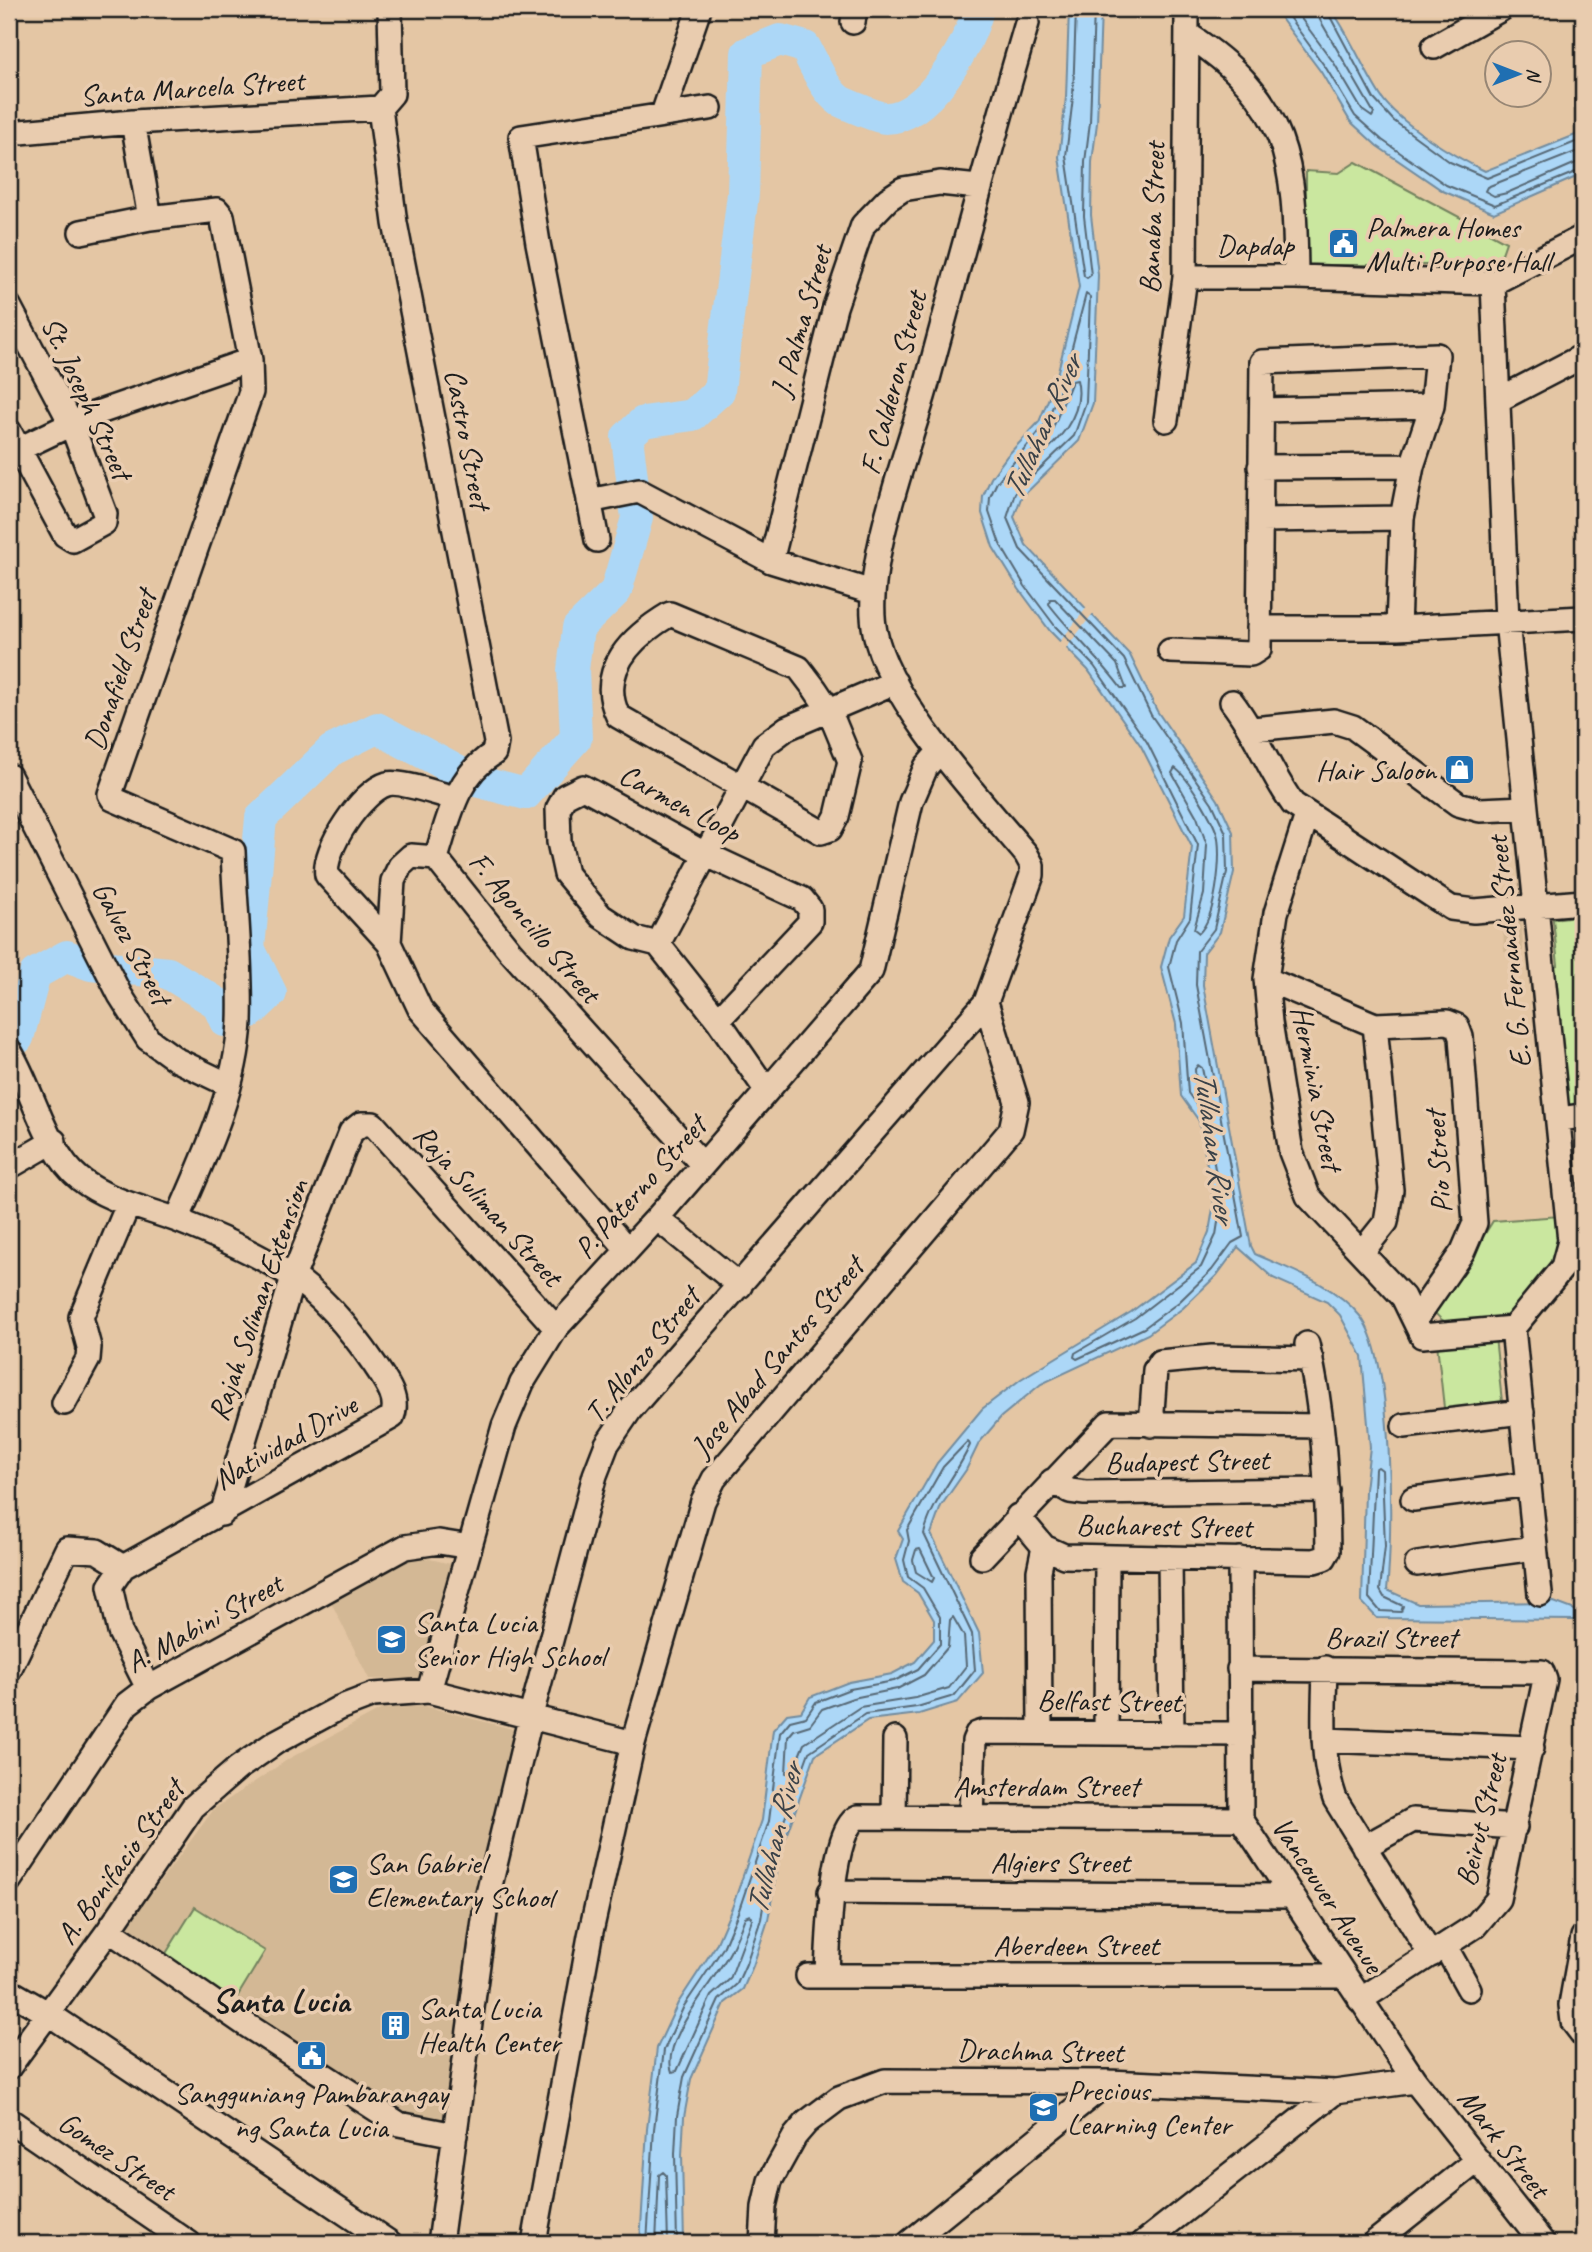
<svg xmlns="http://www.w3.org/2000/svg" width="1592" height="2252" font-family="Caveat,sans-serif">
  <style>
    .built { fill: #d3b895 }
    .green { fill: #cae79f; stroke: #73825e; stroke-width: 2 }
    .water { fill: #acd7f7; stroke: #728c9f; stroke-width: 2 }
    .pier { fill: #e4c6a4 }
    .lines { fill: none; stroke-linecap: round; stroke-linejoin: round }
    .shore { stroke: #566774; stroke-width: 2 }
    .river { stroke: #acd7f7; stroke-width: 32 }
    .minor-casing { stroke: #1c1c1c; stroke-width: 28 }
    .minor { stroke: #e9ccaf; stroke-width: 23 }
    .labels { text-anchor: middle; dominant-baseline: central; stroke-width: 7; stroke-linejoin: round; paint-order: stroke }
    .street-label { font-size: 30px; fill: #1c1c1c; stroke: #e9ccaf }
    .poi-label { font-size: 30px; fill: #1c1c1c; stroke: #e9ccaf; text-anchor: start }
    .water-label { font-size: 32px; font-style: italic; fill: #394148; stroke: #e9ccaf }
    .quarter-label { font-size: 33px; font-weight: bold; fill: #1c1c1c; stroke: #e9ccaf }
  </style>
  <rect width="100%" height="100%" fill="#e4c6a4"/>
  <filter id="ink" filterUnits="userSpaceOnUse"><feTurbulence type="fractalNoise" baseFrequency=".0143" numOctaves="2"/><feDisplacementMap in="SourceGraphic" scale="14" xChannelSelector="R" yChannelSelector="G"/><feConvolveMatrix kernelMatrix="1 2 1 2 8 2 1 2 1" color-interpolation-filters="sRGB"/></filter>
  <g filter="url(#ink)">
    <path class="built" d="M 1522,922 L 1523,951 L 1504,952 L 1503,923 Z
      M 413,1555 L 451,1564 L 424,1679 L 369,1679 L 329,1598 Z
      M 424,1706 L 516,1730 L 476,1899 L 445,2125 L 392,2115 L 123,1932 L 214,1809 L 290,1758 L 382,1709 Z"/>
    <path class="green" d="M 1356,162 L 1506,242 L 1498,265 L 1306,265 L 1306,171 L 1339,173 Z
      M 1583,915 L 1583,1106 L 1568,1107 L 1553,966 L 1558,965 L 1553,919 Z
      M 1560,1216 L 1564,1247 L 1508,1321 C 1483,1324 1452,1335 1435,1313 L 1493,1221 Z
      M 1495,1337 L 1503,1411 L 1445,1417 L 1437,1343 Z
      M 195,1907 L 265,1951 L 234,2002 L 165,1955 Z"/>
    <path class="water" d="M 1069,9 L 1101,9 L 1097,123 L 1092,162 L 1091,215 L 1098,275 L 1093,403 L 1079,441 L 1021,498 L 1014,517 L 1026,545 L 1130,655 L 1157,711 L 1218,800 L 1233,832 L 1234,872 L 1220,932 L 1204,953 L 1203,985 L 1251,1246 L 1255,1254 C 1291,1270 1334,1284 1360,1316 C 1394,1358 1393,1535 1387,1590 L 1418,1604 L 1554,1602 L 1583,1613 L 1583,1640 L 1576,1620 L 1377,1618 L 1362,1602 L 1365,1490 L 1370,1447 L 1362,1356 L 1340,1315 L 1327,1302 L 1273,1278 L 1238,1247 L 1217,1275 L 1183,1308 L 1148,1334 L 1041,1384 L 1001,1417 L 979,1443 L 966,1470 L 941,1506 L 931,1534 L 979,1633 L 983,1673 L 958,1702 L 919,1714 L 868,1720 L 815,1755 L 779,1856 L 768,1920 L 753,1966 L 743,1989 L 725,2003 L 691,2079 L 684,2117 L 682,2155 L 684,2243 L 640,2243 L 647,2129 L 657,2048 L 678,2003 L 716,1945 L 732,1908 L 762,1820 L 773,1730 L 787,1714 L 801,1712 L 810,1697 L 849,1682 L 892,1674 L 915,1662 L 934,1640 L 934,1620 L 918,1593 L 903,1582 L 896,1559 L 903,1539 L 898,1531 L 937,1463 L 982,1409 L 1021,1379 L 1131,1312 L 1196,1263 L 1209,1232 L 1214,1203 L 1199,1121 L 1181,1096 L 1176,1024 L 1161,967 L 1169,937 L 1184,916 L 1192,847 L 1141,746 L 1088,670 L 1050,631 L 1019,589 L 993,547 L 982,513 L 983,496 L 991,478 L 1007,456 L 1039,422 L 1055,383 L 1079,287 L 1059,157 L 1066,97 Z
      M 1274,9 L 1331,9 C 1351,37 1362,67 1380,95 C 1398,123 1455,157 1485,171 L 1583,132 L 1583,174 L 1494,213 L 1443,191 L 1377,146 L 1350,121 L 1321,72 Z"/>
    <path class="pier" d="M 1088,606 L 1094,612 L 1064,651 L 1058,644 Z"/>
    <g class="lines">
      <path class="shore" d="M 1076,9 L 1073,97 L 1066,156 L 1084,276 L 1087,278 L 1091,275 L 1084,216 L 1085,162 L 1090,122 L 1094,9
        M 1283,9 L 1326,68 L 1355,116 L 1382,140 L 1446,185 L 1495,205 L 1583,169
        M 1294,9 L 1334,63 L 1362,110 L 1372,117 L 1374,113 L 1320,20 L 1317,9
        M 1326,9 L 1374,99 L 1394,121 L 1450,162 L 1487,178 L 1583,139
        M 1583,149 L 1487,187 L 1485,191 L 1494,196 L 1507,193 L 1583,160
        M 1086,294 L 1090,297 L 1086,402 L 1074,436 L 1015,493 L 1007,518 L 1020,549 L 1124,659 L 1151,715 L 1212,803 L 1226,833 L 1227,872 L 1214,929 L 1197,951 L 1196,985 L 1243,1237 L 1232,1243 L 1212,1270 L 1179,1302 L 1144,1328 L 1077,1359 L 1074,1357 L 1075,1353 L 1135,1318 L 1201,1267 L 1216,1235 L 1221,1203 L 1206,1118 L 1188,1093 L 1183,1023 L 1169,967 L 1176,940 L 1190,918 L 1198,845 L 1147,742 L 1094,666 L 1055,626 L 1025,586 L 1000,544 L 989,512 L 990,497 L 997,482 L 1045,425 L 1062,385 Z
        M 1077,380 C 1087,421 1047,450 1021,475 L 1017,475 L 1019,466 L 1052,430 L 1072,381 Z
        M 1050,599 L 1055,599 L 1117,664 L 1126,688 L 1121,688 C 1099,658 1071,633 1049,604 Z
        M 1175,768 C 1188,777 1215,822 1218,838 C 1221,861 1216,917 1199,933 L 1194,929 L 1204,894 L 1207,845 L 1197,817 L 1172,773 Z
        M 1198,1065 L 1202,1068 L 1207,1093 L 1204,1097 L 1196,1090 L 1195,1069 Z
        M 1378,1467 L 1382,1470 L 1385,1546 L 1380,1590 L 1384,1597 L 1403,1606 L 1401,1612 L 1380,1611 L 1369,1598 L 1375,1469 Z
        M 920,1549 L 934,1578 L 932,1582 L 916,1572 L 913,1560 L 916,1550 Z
        M 953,1617 L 964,1636 L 966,1666 L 949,1688 L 915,1698 L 860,1707 L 804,1744 L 792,1773 L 786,1773 L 788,1737 L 794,1730 L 810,1725 L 822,1709 L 853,1698 L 897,1689 L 924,1675 L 948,1647 L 950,1620 Z
        M 750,1915 L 752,1920 L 730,1979 L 711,1996 L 677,2071 L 672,2072 C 660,2041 716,1979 730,1952 C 736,1941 741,1928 745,1917 Z
        M 647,2243 L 654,2129 L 664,2050 L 684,2006 L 723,1948 L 739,1910 L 769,1821 L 780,1733 L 790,1721 L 806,1717 L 816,1702 L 850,1689 L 894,1681 L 918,1669 L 940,1644 L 940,1617 L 923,1588 L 908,1577 L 904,1560 L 909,1541 L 907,1530 L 943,1467 L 968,1441 L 970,1445 C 956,1477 932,1500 924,1534 L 972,1634 L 975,1670 L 954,1696 L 917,1707 L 865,1714 L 809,1752 L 772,1854 L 761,1919 L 746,1964 L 737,1984 L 719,2000 L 684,2077 L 677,2116 L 675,2154 L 677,2243
        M 656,2243 L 659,2175 L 663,2172 L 666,2175 L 668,2243"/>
      <path class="river" d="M 9,1046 L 18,1038 L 35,974 L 67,956 L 91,965 L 168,973 L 217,1003 L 225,1021 L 251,1012 L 271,993 L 249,948 L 261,818 L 332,750 L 377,728 L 476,781 L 526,794 L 576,738 L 573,670 L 578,628 L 616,591 L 637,518 L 627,437 L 643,422 L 693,415 L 719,391 L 743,194 L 747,53 L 780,40 L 805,47 C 814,63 824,90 840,101 C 846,104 879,118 885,118 C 928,119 970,44 978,9"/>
      <defs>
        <path id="minor" d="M 853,22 L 855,9
          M 1187,34 C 1290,101 1295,162 1296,277
          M 1434,47 L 1501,9
          M 380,108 L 395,223 L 496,742 L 494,753 C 456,776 449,818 436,858
          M 380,108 L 392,94 L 390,9
          M 663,114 L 699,9
          M 133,122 L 150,218
          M 9,133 L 133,122 L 380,108
          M 81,232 L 150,218 L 217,210 L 222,216 L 250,360 L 251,392 L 110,794 L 113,799 L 233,851 C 235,907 242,966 240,1022 C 236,1092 204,1157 177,1220
          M 1185,277 L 1296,277 L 1493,283 L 1583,237
          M 1493,283 L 1507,621 L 1570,1241 L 1563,1267 L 1513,1328 L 1540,1594
          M 9,306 L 71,423 L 105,514 L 104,523 L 73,540 L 65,535 L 9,431
          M 1500,399 L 1583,356
          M 1262,410 L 1432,406
          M 1166,420 L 1185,277 L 1187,17
          M 19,449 L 88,416 L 250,360
          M 1260,467 L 1412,466
          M 589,501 L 639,491 L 771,561 L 872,592
          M 1261,520 L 1402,518
          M 597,540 L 538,243 L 521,137 L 710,108
          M 771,561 L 835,307 L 863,225 L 888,199 L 903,189 L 940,183 L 978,187
          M 670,614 L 799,668 L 815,689 L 829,710 L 850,761 L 837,816 L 830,829 L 821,832 L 618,716 C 596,670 633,636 670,614 Z
          M 1259,628 L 1398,628 L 1583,618
          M 1170,651 L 1251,654 L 1259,649 L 1262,362 L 1437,355 L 1432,406 L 1412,466 L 1402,518 L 1398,628
          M 1232,702 C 1257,734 1269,771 1293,804 L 1451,908 L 1474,911 L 1583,902
          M 1253,729 L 1334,721 L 1353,727 L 1458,804 L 1480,810 L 1525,808
          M 9,776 L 120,995 L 148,1039 L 177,1060 L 229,1085
          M 1307,815 L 1276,913 L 1266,979 L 1270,1022 L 1291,1152 L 1308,1196 L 1403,1297 L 1422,1336 L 1513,1328
          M 389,943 L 327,875 C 322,850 362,791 387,784 C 399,780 441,795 455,798
          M 658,944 L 634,938 L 601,916 L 566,874 L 559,842 L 558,809 L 565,796 L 583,787 L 705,854 L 802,899 L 810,909 L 810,922 L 718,1020
          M 658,944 L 764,745 L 787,728 L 895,682
          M 658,944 L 718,1020 L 767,1091
          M 1266,979 L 1375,1025 L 1447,1022 L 1457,1026 L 1461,1037 L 1475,1223 L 1463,1251 L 1415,1320
          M 9,1050 C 32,1087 46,1152 80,1179 C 108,1201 145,1208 177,1220 C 215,1235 258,1254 292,1276 C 324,1297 353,1333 375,1365 C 385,1380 400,1399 392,1417 L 123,1567 L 110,1586 L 120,1632 L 148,1688
          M 1559,1119 L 1583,1116
          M 9,1167 L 54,1141
          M 657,1218 L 740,1286
          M 627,1249 L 420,1009 L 389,943 L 393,881 L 400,866 L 411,856 L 436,858 L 510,951 L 702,1164
          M 1362,1252 L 1386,1222 L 1391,1190 L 1375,1025
          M 64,1403 L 88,1359 L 89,1347 L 81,1317 L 128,1205
          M 1151,1425 L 1155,1370 L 1160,1362 L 1212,1357 L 1311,1359
          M 1404,1426 L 1522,1412
          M 1052,1481 L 1070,1491 L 1085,1493 L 1327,1490
          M 1413,1499 L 1529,1484
          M 222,1514 L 293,1277 L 351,1132 L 361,1124 L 373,1124 L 556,1328
          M 1018,1516 L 1044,1547 L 1064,1556 L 1314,1561 L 1324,1558 L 1328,1551 C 1327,1482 1324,1411 1307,1344
          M 982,1557 L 1109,1423 L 1321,1426
          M 1170,1558 L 1172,1734
          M 1240,1559 L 1241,1819 L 1415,2081 L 1543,2243
          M 1417,1564 L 1535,1548
          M 1325,1668 C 1324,1712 1320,1757 1335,1799 L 1431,1955
          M 1239,1669 L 1542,1672 L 1545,1680 L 1498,1899 L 1475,1926 L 1360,2000
          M 9,1670 L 67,1549 L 97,1551 L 123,1567
          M 429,1691 L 504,1426 L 522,1383 L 556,1328 L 657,1218 L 871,971 L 911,802 L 926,767 L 940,751
          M 1040,1732 L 1039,1571 L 1044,1547
          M 1106,1733 L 1107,1558
          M 1324,1740 L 1532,1748
          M 971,1816 L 974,1741 L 977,1734 L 983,1732 L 1241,1734
          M 894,1817 L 895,1739
          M 1364,1847 L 1413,1820 L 1515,1827
          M 9,1881 L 127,1704 L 148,1688 L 405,1547 L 439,1542 L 470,1547
          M 830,1892 L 1289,1896
          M 109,1930 L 245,2024 L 399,2124 L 455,2135
          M 1583,1937 L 1571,2005 L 1573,2022 L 1583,2035
          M 1445,1946 L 1469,1989
          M 827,1975 C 828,1948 831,1828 858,1817 L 1241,1819
          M 808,1976 L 1343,1976
          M 9,1991 L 49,2014 L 390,2243
          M 9,2067 L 109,1930 L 193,1807 L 238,1768 L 276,1742 L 339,1708 L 373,1695 L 429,1691 L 633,1743
          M 9,2120 L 189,2243
          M 440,2243 L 487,1898 L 531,1715 L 595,1475 L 607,1444 L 630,1410 L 986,1002 L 1032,875 L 1032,865 L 1026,854 C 980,799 888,701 875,632 C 862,569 907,454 925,390 C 958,267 991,145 1027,23
          M 534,2243 L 590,1936 L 633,1743 L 703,1501 L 714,1479 L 1011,1130 L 1017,1102 L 986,1002
          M 762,2243 L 764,2207 L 770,2181 L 795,2136 L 807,2122 L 839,2098 L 885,2081 L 1108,2082 L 1335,2092 L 1415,2081
          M 909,2243 L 1108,2082
          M 1143,2243 L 1335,2092
          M 1374,2243 L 1478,2160"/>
      </defs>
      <use href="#minor" class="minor-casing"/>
      <use href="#minor" class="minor"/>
    </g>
  </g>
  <defs>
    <symbol id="civic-square" viewBox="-11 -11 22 22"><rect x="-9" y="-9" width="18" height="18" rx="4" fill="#1f6fb2" stroke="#e9ccaf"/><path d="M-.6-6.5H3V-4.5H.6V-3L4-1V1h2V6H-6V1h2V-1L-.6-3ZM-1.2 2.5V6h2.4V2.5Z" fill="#fff"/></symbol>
    <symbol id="shop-square" viewBox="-11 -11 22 22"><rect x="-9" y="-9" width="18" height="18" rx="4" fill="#1f6fb2" stroke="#e9ccaf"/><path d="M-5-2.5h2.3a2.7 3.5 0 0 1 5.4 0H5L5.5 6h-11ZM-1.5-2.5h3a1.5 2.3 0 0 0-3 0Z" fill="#fff"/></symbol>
    <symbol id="school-square" viewBox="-11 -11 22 22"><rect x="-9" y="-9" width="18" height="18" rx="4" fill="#1f6fb2" stroke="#e9ccaf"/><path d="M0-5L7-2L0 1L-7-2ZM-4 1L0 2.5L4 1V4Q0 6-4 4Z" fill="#fff"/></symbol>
    <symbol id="building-square" viewBox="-11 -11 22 22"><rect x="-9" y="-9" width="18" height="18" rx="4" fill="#1f6fb2" stroke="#e9ccaf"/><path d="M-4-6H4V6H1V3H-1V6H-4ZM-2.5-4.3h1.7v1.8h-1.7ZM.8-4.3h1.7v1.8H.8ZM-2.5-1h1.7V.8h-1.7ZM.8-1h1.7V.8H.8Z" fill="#fff"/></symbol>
  </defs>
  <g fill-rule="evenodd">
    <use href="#civic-square" x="1326" y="226" width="35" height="35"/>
    <use href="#shop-square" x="1442" y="752" width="35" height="35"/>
    <use href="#school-square" x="374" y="1622" width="35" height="35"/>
    <use href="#school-square" x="326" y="1862" width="35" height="35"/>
    <use href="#building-square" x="378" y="2008" width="35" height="35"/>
    <use href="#civic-square" x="294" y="2038" width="35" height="35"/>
    <use href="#school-square" x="1026" y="2090" width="35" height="35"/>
  </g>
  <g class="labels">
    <g class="street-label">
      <text transform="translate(192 88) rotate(-4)">Santa Marcela Street</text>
      <text transform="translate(1152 218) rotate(-88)">Banaba Street</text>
      <text x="1255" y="245">Dapdap</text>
      <text transform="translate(801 321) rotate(-74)">J. Palma Street</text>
      <text transform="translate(893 383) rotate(-75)">F. Calderon Street</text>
      <text transform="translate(87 398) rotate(65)">St. Joseph Street</text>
      <text transform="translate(468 439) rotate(79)">Castro Street</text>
      <text transform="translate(120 670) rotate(-71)">Donafield Street</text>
      <text transform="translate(680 803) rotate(28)">Carmen Loop</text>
      <text transform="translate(535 927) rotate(50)">F. Agoncillo Street</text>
      <text transform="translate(132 943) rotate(62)">Galvez Street</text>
      <text transform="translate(1509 952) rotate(-96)">E. G. Fernandez Street</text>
      <text transform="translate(1317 1088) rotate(79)">Herminia Street</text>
      <text transform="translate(1438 1162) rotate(-94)">Pio Street</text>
      <text transform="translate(640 1187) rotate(-48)">P. Paterno Street</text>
      <text transform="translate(488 1205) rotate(48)">Raja Suliman Street</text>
      <text transform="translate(258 1300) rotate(-71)">Rajah Soliman Extension</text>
      <text transform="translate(642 1355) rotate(-51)">T. Alonzo Street</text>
      <text transform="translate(777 1357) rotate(-50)">Jose Abad Santos Street</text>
      <text transform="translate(285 1442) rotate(-30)">Natividad Drive</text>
      <text transform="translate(1187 1461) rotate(-1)">Budapest Street</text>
      <text transform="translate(1164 1526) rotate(1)">Bucharest Street</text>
      <text transform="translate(204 1623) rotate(-29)">A. Mabini Street</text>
      <text x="1391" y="1637">Brazil Street</text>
      <text transform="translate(1109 1701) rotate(1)">Belfast Street</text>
      <text x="1046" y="1786">Amsterdam Street</text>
      <text transform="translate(1481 1820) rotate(-76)">Beirut Street</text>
      <text transform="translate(120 1862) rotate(-54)">A. Bonifacio Street</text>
      <text x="1060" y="1862">Algiers Street</text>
      <text transform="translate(1328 1895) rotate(57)">Vancouver Avenue</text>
      <text x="1076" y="1945">Aberdeen Street</text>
      <text transform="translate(1040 2051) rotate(1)">Drachma Street</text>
      <text transform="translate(1504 2143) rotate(52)">Mark Street</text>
      <text transform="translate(117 2156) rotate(34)">Gomez Street</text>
    </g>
    <g class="poi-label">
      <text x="1366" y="227">Palmera Homes<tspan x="1366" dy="34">Multi Purpose Hall</tspan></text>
      <text x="1436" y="770" text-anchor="end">Hair Saloon</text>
      <text x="414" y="1622">Santa Lucia<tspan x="414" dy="34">Senior High School</tspan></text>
      <text x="366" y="1863">San Gabriel<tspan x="366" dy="34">Elementary School</tspan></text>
      <text x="418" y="2008">Santa Lucia<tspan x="418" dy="34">Health Center</tspan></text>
      <text x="1067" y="2090">Precious<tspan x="1067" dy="34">Learning Center</tspan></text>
      <text x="311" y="2093" text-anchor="middle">Sangguniang Pambarangay<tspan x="311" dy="34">ng Santa Lucia</tspan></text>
    </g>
    <g class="water-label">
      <text transform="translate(1042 427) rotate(-66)">Tullahan River</text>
      <text transform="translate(1215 1146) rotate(82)">Tullahan River</text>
      <text transform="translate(774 1839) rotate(-76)">Tullahan River</text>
    </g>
    <g class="quarter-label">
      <text x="281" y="2001">Santa Lucia</text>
    </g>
  </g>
  <rect width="1592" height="2252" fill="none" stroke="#e9ccaf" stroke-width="35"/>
  <rect x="18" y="18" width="1557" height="2217" fill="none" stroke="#1c1c1c" stroke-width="2.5" filter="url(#ink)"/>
  <g transform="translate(1518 74) rotate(90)"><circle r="33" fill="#e9ccaf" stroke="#978674" stroke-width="2"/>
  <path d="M0-5L12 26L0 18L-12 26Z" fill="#1f6fb2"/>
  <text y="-10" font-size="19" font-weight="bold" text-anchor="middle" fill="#1c1c1c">N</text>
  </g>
</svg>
